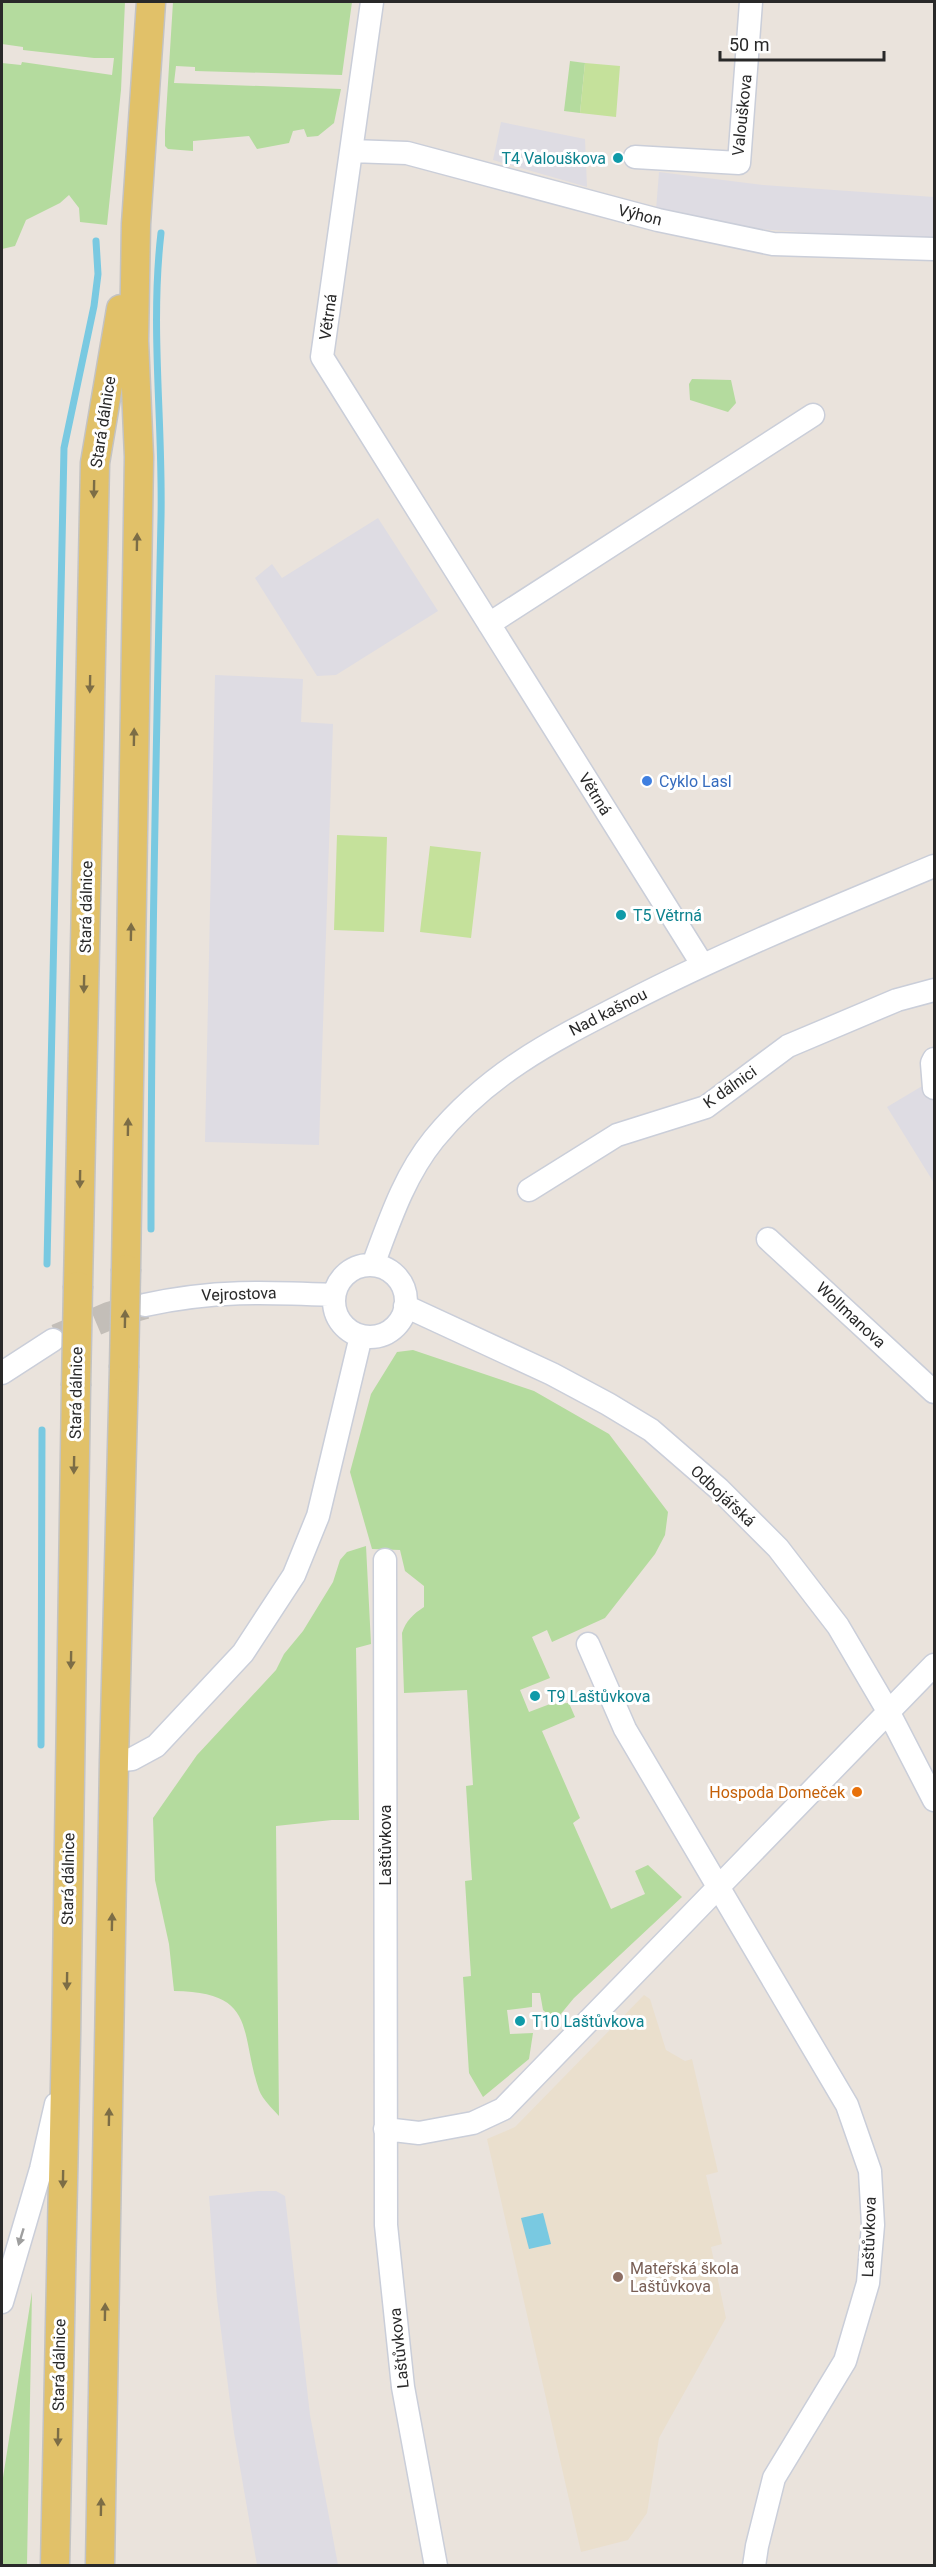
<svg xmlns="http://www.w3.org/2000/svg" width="936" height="2567" font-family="Roboto,sans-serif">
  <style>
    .industrial { fill: #dedce3 }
    .education { fill: #eadfcd }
    .green { fill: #b4db9e }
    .pitch { fill: #c5e19b }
    .water { fill: #79c9e1 }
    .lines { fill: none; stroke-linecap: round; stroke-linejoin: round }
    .stream { stroke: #79c9e1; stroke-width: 7 }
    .major-tunnel { stroke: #c3beb8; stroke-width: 28; stroke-dasharray: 28 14; stroke-linecap: butt }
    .minor-casing { stroke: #caced9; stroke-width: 25 }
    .major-casing { stroke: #c3c3c3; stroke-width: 31 }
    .minor { stroke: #fff; stroke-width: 22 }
    .major { stroke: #e1c169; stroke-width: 28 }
    .major-bridge-casing { stroke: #c3c3c3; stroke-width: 31; stroke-linecap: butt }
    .major-bridge { stroke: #e1c169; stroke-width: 28 }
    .oneway { fill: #7c6d46 }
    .oneway2 { fill: #9f9f9f }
    .culture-dot { fill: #0f9aa8; stroke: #fff; stroke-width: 2 }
    .shop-dot { fill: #3f7fe0; stroke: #fff; stroke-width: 2 }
    .food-dot { fill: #e8710a; stroke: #fff; stroke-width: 2 }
    .education-dot { fill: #8d6e63; stroke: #fff; stroke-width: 2 }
    .labels { text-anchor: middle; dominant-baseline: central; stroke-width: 6; stroke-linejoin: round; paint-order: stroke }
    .street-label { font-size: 16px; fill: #292929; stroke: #fff }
    .culture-label { font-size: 16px; fill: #0d838f; stroke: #fff; text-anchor: start }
    .shop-label { font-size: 16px; fill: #366cbe; stroke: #fff; text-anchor: start }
    .food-label { font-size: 16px; fill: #c56008; stroke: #fff; text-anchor: end }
    .education-label { font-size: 16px; fill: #785e54; stroke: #fff; text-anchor: start }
  </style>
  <rect width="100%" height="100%" fill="#eae3dc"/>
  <path class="industrial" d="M 501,122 L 585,139 L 587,187 L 493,160 Z
    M 659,172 L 763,185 L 934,197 L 934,238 L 893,239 L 759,229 L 656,210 Z
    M 378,518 L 438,611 L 336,675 L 317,676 L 255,578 L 272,564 L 282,578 Z
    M 215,675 L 303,679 L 301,722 L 333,724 L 319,1145 L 205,1142 Z
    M 934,1079 L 934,1183 L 887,1107 Z
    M 258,2191 L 276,2191 L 285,2196 L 310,2415 L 338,2565 L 257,2565 L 234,2433 L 217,2299 L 209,2196 Z"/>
  <path class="education" d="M 644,1995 L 650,1999 L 666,2050 L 685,2061 L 692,2059 L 718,2172 L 706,2175 L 722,2244 L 711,2247 L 726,2318 L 659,2438 L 647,2513 L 628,2540 L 581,2552 L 487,2139 L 515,2127 Z"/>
  <path class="green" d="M 2,2 L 125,2 L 121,90 L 107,225 L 80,222 L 79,208 L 69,195 L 60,203 L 26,220 L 15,246 L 2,249 L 2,63 L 21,65 L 22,62 L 112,75 L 114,58 L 94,58 L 23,50 L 23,47 L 2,44 Z
    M 173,2 L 352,2 L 342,75 L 195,71 L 195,67 L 176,66 L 174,83 L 341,89 L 334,123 L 318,136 L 307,137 L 304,129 L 293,131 L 289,143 L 257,149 L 249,136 L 193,141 L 193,151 L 168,149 L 165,146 L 165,131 Z
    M 570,61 L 585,63 L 580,113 L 564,111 Z
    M 692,379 L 731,380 L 736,403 L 728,412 L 690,400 L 689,384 Z
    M 413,1350 L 534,1391 L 609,1434 L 668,1512 L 665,1535 L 655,1554 L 605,1618 L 552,1642 L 547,1630 L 532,1637 L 550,1678 L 520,1690 L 529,1712 L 550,1704 L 569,1703 L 575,1717 L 542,1731 L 580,1818 L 573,1823 L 611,1909 L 645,1894 L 635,1871 L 648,1865 L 682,1897 L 574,1998 L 555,2021 L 543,2010 L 540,1993 L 532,1993 L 532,2007 L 507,2010 L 510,2034 L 533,2033 L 529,2059 L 483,2097 L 469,2073 L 463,1977 L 471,1976 L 465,1881 L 472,1880 L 466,1786 L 473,1785 L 467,1690 L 404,1693 L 402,1633 C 406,1621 413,1614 424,1607 L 424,1586 L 405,1571 L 400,1550 L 372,1549 L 350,1472 L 371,1394 L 397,1352 Z
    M 366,1546 L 371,1644 L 356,1648 L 359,1820 L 332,1820 L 276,1826 L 279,2116 C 272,2108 263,2100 259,2090 C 239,2031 258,1992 174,1991 L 169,1944 L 155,1880 L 153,1818 L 197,1755 L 276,1670 L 284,1654 L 303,1631 L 333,1582 L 340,1560 L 347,1552 Z
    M 32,2292 L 27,2565 L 2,2565 L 2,2484 Z"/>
  <path class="pitch" d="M 585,63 L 620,66 L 616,117 L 580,113 Z
    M 337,835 L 387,837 L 384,932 L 334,930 Z
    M 430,846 L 481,852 L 471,938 L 420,932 Z"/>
  <path class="water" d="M 543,2213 L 551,2244 L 529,2249 L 521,2218 Z"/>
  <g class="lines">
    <path class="stream" d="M 151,1229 C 151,992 156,755 161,518 C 163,422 150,328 161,233
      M 47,1264 L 64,448 L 94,306 L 98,274 L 96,241
      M 41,1745 L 42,1430"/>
    <path class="major-tunnel" d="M 57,1338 L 109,1316 L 145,1305"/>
    <defs>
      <path id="minor" d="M 372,2 L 322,357 L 702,964
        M 351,151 L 407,153 L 658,220 L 773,244 L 934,249
        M 635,157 L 739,163 L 751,2
        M 489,624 L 813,415
        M 934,1059 L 932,1063 L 934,1088
        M 529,1190 L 617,1135 L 706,1107 L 788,1046 L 897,1000 L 934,990
        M 768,1239 L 934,1392
        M 373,1265 C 389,1222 404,1176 434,1139 C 489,1072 552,1041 628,1002 C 727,951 831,909 934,866
        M334 1301a36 36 0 1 1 72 0a36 36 0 1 1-72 0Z
        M 145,1305 C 213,1290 266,1292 334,1295
        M 405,1306 L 552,1374 L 608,1404 L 651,1430 L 719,1489 L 778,1548 L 838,1626 L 888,1711 L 934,1800
        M 2,1373 L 53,1340
        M 385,1560 L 386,2225 L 403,2387 L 436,2566
        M 588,1644 L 625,1729 L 847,2105 L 870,2171 L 873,2225 L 868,2283 L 845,2361 L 774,2478 L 757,2546 L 754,2566
        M 114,1761 L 132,1759 L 156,1746 L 243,1653 L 294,1575 L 318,1516 L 361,1336
        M 385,2129 L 419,2133 L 473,2123 L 503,2109 L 934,1665
        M 2,2302 L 41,2169 L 56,2104"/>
      <path id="major" d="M 126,1269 L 139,457 L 134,341 L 136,224 L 151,2
        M 78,1286 L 95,463 L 121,309
        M 55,2566 L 66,2037 L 76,1386
        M 100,2566 L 114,1761 L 124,1368"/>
    </defs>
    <use href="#minor" class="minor-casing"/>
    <use href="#major" class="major-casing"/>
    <use href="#minor" class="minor"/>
    <use href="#major" class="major"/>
    <defs>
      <path id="major-bridge" d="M 124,1368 L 126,1269
        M 76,1386 L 78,1286"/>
    </defs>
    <use href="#major-bridge" class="major-bridge-casing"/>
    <use href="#major-bridge" class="major-bridge"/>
  </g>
  <defs><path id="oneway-solid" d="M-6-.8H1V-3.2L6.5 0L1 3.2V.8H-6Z" transform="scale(1.5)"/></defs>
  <g class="oneway">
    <use href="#oneway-solid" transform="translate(94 489) rotate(91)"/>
    <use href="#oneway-solid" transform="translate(137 542) rotate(-89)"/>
    <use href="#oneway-solid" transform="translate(90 684) rotate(91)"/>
    <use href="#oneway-solid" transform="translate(134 737) rotate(-89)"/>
    <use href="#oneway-solid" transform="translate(131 932) rotate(-89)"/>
    <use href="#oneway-solid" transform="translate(84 984) rotate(91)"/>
    <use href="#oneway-solid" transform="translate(128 1127) rotate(-89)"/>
    <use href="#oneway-solid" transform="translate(80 1179) rotate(91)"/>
    <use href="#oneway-solid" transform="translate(125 1319) rotate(-89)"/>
    <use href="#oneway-solid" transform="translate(74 1465) rotate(91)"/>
    <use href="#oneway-solid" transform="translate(71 1660) rotate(91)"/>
    <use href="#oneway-solid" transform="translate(112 1922) rotate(-89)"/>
    <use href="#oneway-solid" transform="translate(67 1981) rotate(91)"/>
    <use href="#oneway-solid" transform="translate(109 2117) rotate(-89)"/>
    <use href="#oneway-solid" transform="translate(63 2179) rotate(91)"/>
    <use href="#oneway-solid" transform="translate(105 2312) rotate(-89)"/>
    <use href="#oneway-solid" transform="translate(58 2437) rotate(91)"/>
    <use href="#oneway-solid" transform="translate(101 2507) rotate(-89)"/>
  </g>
  <use class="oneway2" href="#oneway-solid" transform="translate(21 2237) rotate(107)"/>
  <g class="culture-dot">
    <circle cx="618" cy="158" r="6"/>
    <circle cx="621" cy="915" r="6"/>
    <circle cx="535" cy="1696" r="6"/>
    <circle cx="520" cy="2021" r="6"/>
  </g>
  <circle class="shop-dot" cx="647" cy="781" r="6"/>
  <circle class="food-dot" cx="857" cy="1792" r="6"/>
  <circle class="education-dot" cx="618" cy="2277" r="6"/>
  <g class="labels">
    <g class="street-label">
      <text transform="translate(742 115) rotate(-84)">Valouškova</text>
      <text transform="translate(640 215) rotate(14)">Výhon</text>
      <text transform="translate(328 317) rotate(-82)">Větrná</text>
      <text transform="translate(103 422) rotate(-81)">Stará dálnice</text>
      <text transform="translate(595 794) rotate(58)">Větrná</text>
      <text transform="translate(86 907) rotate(-89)">Stará dálnice</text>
      <text transform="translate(608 1012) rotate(-27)">Nad kašnou</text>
      <text transform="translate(730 1087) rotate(-35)">K dálnici</text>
      <text transform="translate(239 1294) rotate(-2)">Vejrostova</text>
      <text transform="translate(851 1315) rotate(43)">Wollmanova</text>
      <text transform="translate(76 1393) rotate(-89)">Stará dálnice</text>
      <text transform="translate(723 1496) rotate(43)">Odbojářská</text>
      <text transform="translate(385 1845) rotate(-90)">Laštůvkova</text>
      <text transform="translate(68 1879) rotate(-89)">Stará dálnice</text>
      <text transform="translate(869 2237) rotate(-88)">Laštůvkova</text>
      <text transform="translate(399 2348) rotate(-96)">Laštůvkova</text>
      <text transform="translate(59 2365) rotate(-89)">Stará dálnice</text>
    </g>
    <g class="culture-label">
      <text x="606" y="158" text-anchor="end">T4 Valouškova</text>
      <text x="633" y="915">T5 Větrná</text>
      <text x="547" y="1696">T9 Laštůvkova</text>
      <text x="532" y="2021">T10 Laštůvkova</text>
    </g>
    <g class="shop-label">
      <text x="659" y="781">Cyklo Lasl</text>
    </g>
    <g class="food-label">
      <text x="845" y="1792">Hospoda Domeček</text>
    </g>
    <g class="education-label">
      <text x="630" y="2268">Mateřská škola<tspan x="630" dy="18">Laštůvkova</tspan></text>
    </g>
  </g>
  <rect width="936" height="2567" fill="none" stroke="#292929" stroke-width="6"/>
  <path d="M720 51v9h164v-9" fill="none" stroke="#292929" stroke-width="3"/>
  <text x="729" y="51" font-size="18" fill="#292929" stroke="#ffffff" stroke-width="4.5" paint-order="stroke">50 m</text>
</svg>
